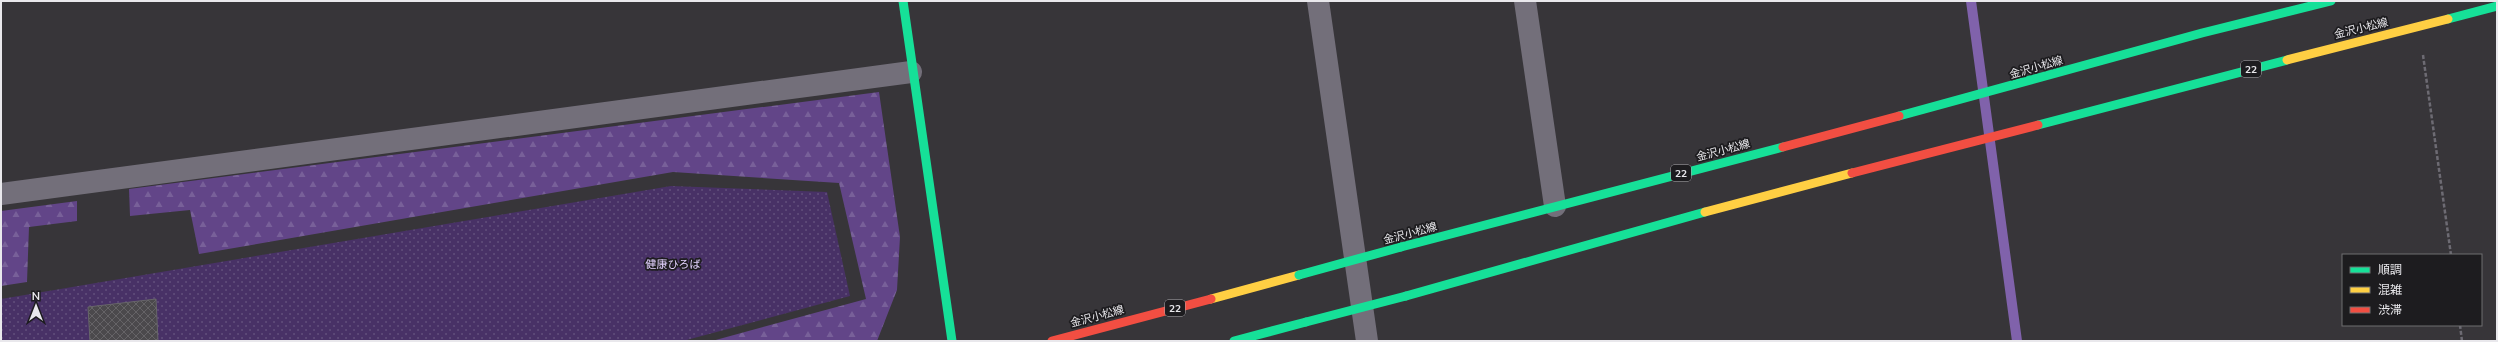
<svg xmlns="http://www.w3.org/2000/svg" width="2498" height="342" font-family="Mulish,'Noto Sans JP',sans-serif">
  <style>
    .forest { fill: url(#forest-firs) }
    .park { fill: url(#park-dots) }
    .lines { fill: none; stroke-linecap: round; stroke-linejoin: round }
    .stream { stroke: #8062ab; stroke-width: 10 }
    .building { fill: url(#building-cross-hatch); stroke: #676669 }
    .path { stroke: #6d6b73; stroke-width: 2.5; stroke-dasharray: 4 2; stroke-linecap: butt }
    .street { stroke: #736f7a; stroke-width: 22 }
    .fast { stroke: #16e098; stroke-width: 9 }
    .slow { stroke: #ffcf43; stroke-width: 9 }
    .jam { stroke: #f24e42; stroke-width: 9 }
    .fast-bridge { stroke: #16e098; stroke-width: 9 }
    .labels { text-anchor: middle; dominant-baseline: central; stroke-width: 3.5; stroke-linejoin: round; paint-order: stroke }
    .shield { fill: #1d1c1f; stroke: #acabae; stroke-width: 1 }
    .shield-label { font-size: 10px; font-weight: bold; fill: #e9e8ec }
    .street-label { font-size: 11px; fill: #e9e8ec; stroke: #1d1c1f }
    .park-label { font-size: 11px; fill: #e0cffb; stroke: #1d1c1f }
  </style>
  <defs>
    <pattern id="forest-firs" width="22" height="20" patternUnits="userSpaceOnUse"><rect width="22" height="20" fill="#624588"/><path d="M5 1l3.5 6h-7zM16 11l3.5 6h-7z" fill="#786099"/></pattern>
    <pattern id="park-dots" width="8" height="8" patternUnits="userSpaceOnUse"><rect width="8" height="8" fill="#483166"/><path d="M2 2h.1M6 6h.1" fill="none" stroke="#624f7c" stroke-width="1.8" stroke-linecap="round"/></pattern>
    <pattern id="building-cross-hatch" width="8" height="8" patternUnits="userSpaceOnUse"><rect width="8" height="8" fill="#4b494c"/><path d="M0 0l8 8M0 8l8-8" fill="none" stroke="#656366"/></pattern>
  </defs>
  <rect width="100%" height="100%" fill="#373539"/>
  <path class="forest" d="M 879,92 L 900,237 L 897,290 L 877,341 L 712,341 L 866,299 L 839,183 L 673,172 L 199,254 L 190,210 L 130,216 L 129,189 Z
    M 77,201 L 77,221 L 29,227 L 27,282 L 1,286 L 1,211 Z"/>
  <path class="park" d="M 671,186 L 827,192 L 850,296 L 683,341 L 1,341 L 1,299 Z"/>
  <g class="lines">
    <path class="stream" d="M 1971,1 L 2017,341"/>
  </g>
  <path class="building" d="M 156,299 L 158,341 L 90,341 L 88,307 Z"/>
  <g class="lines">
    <path class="path" d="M 2423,55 L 2451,255
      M 2460,325 L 2462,341"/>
    <path class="street" d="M 1318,1 L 1367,341
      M 1525,1 L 1555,206
      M 1,194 L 911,72"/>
    <path class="fast" d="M 903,1 L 952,341
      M 2448,19 L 2497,6
      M 1899,116 L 2202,33 L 2331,1
      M 2038,125 L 2287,60
      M 1401,247 L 1783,147
      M 1406,296 L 1705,212
      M 1234,341 L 1306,322"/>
    <path class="slow" d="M 2287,60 L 2448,19
      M 1705,212 L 1852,173
      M 1211,299 L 1299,275"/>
    <path class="jam" d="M 1783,147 L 1899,116
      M 1852,173 L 2038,125
      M 1052,341 L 1211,299"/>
    <path class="fast-bridge" d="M 1299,275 L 1401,247
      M 1306,322 L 1406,296"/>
  </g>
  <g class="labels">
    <g class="shield">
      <rect x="2241" y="61" width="20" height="16" rx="3"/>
      <rect x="1671" y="165" width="20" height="16" rx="3"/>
      <rect x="1165" y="300" width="20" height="16" rx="3"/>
    </g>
    <g class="shield-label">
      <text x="2251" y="69">22</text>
      <text x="1681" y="173">22</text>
      <text x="1175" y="308">22</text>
    </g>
    <g class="street-label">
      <text transform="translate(2361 28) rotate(-14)">金沢小松線</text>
      <text transform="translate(2036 67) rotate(-16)">金沢小松線</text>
      <text transform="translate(1723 150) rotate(-15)">金沢小松線</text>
      <text transform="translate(1410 233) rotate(-15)">金沢小松線</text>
      <text transform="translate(1097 316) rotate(-15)">金沢小松線</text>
    </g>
    <g class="park-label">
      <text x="673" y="264">健康ひろば</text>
    </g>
  </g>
  <rect width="2498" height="342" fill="none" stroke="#e9e8ec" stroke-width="4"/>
  <rect x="2342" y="254" width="140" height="72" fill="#1d1c1f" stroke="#6f6e71"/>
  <rect x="2350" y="267" width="20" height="6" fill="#16e098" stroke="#6f6e71"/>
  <text x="2378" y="274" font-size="12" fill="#e9e8ec">順調</text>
  <rect x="2350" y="287" width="20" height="6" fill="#ffcf43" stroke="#6f6e71"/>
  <text x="2378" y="294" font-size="12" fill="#e9e8ec">混雑</text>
  <rect x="2350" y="307" width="20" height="6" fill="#f24e42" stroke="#6f6e71"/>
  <text x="2378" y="314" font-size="12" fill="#e9e8ec">渋滞</text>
  <g transform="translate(36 306)" stroke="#1d1c1f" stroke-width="3" paint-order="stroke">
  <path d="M0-3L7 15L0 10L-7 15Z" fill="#e9e8ec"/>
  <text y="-6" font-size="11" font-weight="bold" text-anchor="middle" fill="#e9e8ec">N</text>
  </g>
</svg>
